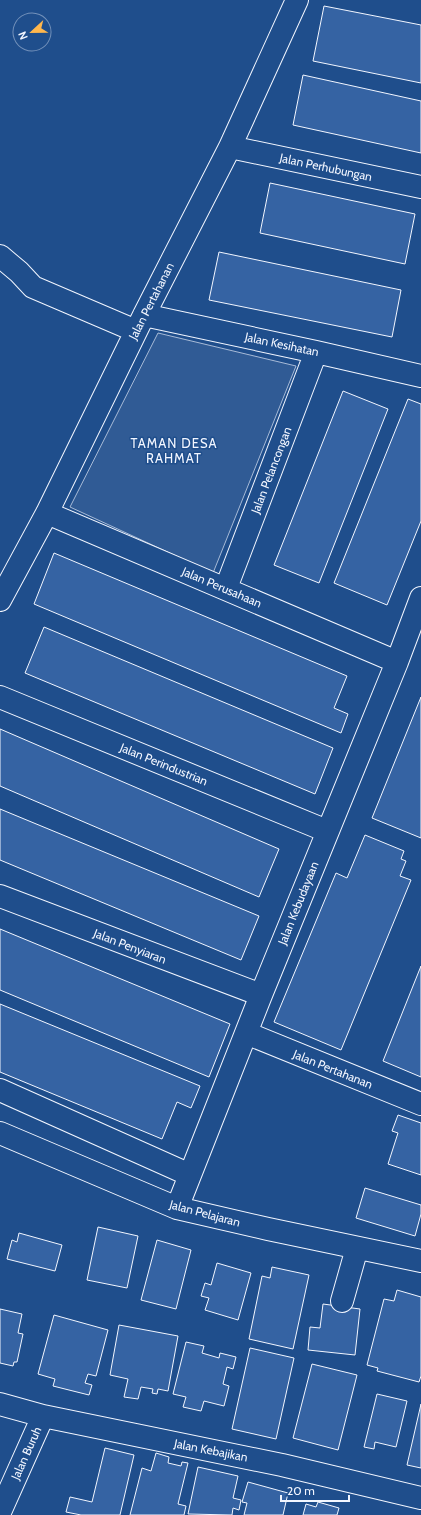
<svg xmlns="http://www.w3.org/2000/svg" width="421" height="1515" font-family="Cabin,sans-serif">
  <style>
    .green { fill: #305b95; stroke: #a8bbd7 }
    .building { fill: #3563a3; stroke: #f2f6ff }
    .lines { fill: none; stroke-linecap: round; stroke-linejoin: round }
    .minor-casing { stroke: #f2f6ff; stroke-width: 24 }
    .minor { stroke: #1f4e8c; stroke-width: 22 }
    .labels { text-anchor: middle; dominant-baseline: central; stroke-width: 3; stroke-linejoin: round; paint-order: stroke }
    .street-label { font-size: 12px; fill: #f2f6ff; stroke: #1f4e8c }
    .neighbourhood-label { font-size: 13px; letter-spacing: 1px; fill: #f2f6ff; stroke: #1f4e8c }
  </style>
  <rect width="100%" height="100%" fill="#1f4e8c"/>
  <path class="green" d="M 158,333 L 296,366 L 213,573 L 70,507 Z"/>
  <path class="building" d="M 324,6 L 421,25 L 421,83 L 313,61 Z
    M 303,75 L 421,101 L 421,153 L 293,125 Z
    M 270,183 L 415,214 L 405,264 L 260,233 Z
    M 219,252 L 401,290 L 392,337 L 209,300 Z
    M 343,391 L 388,409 L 319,583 L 274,565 Z
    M 408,399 L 421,404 L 421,521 L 387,605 L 334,583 Z
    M 54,553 L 347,676 L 334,708 L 348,714 L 341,733 L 34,604 Z
    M 44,627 L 333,748 L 315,794 L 25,673 Z
    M 421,697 L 421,838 L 372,818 Z
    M 0,729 L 279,849 L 259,897 L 0,786 Z
    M 0,809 L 259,916 L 241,960 L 0,860 Z
    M 365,835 L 404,851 L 401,859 L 406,861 L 400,876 L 411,880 L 341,1050 L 274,1022 L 336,873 L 347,878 Z
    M 0,929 L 230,1024 L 209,1077 L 0,990 Z
    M 421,966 L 421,1077 L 383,1061 Z
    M 0,1004 L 200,1086 L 191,1108 L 177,1102 L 162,1139 L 0,1072 Z
    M 398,1115 L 421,1123 L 421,1175 L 388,1164 L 398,1133 L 392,1131 Z
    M 365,1188 L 421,1205 L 421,1214 L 415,1236 L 356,1218 Z
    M 98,1227 L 138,1236 L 127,1288 L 87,1280 Z
    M 19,1233 L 62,1245 L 55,1271 L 7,1259 L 12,1240 L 17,1242 Z
    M 157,1240 L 191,1250 L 176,1309 L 141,1300 Z
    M 217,1263 L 251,1273 L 238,1320 L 205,1310 L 209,1298 L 201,1296 L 205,1283 L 211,1285 Z
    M 272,1267 L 309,1275 L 293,1349 L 249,1339 L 262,1276 L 270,1278 Z
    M 397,1290 L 421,1297 L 421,1376 L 419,1382 L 377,1371 L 378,1368 L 367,1365 L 384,1299 L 394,1301 Z
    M 323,1304 L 360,1309 L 355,1355 L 308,1350 L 310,1327 L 320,1328 Z
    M 0,1309 L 22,1314 L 18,1333 L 23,1334 L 17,1362 L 14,1362 L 13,1366 L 0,1363 Z
    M 54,1315 L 108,1330 L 96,1376 L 88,1374 L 85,1383 L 92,1385 L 89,1395 L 53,1386 L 55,1379 L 38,1374 Z
    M 119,1325 L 178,1336 L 168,1391 L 158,1389 L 157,1394 L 152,1393 L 153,1389 L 141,1387 L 138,1399 L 124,1397 L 128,1379 L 110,1375 Z
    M 186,1342 L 204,1346 L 202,1353 L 219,1358 L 220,1353 L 236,1357 L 233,1369 L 227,1367 L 223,1384 L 229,1386 L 224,1406 L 204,1401 L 201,1411 L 183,1407 L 186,1397 L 173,1394 Z
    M 250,1348 L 294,1358 L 276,1439 L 232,1429 Z
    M 312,1364 L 357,1375 L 338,1450 L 293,1438 Z
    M 377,1394 L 407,1401 L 396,1447 L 375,1442 L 374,1449 L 364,1447 Z
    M 421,1404 L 421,1468 L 407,1465 Z
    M 105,1448 L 134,1455 L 120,1515 L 81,1515 L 66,1512 L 70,1497 L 92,1502 Z
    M 156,1453 L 169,1457 L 168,1463 L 181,1466 L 182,1462 L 188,1463 L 178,1504 L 186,1506 L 184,1515 L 130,1515 L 142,1468 L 151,1471 Z
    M 198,1467 L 238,1476 L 233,1498 L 241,1500 L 239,1510 L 233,1508 L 232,1515 L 188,1514 Z
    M 248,1482 L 288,1493 L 283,1515 L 244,1515 L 247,1503 L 242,1502 Z
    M 318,1502 L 339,1508 L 337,1515 L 303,1515 L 306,1504 L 316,1507 Z"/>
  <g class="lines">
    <defs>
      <path id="minor" d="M 230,147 L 421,187
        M 0,256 L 19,272 L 33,287 L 136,331
        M 144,315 L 316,352 L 421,376
        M 47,513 L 397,662
        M 226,588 L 316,352
        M 0,600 L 47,513 L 144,315 L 230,147 L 297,0
        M 0,697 L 327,831
        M 0,896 L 261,995
        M 246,1033 L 421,1104
        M 0,1090 L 190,1175
        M 0,1133 L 177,1208 L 268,1229 L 421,1261
        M 177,1208 L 261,995 L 397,662 L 421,598
        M 342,1301 L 357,1248
        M 0,1404 L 43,1416 L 282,1465 L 421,1498
        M 0,1512 L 43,1416"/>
    </defs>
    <use href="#minor" class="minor-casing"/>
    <use href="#minor" class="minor"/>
  </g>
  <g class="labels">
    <g class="street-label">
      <text transform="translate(326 167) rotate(12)">Jalan Perhubungan</text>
      <text transform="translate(151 301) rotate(-63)">Jalan Pertahanan</text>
      <text transform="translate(282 344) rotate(12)">Jalan Kesihatan</text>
      <text transform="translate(271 470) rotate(-69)">Jalan Pelancongan</text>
      <text transform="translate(222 587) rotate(23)">Jalan Perusahaan</text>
      <text transform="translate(164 764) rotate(22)">Jalan Perindustrian</text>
      <text transform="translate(298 903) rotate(-68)">Jalan Kebudayaan</text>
      <text transform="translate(130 946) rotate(21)">Jalan Penyiaran</text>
      <text transform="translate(333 1069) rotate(22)">Jalan Pertahanan</text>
      <text transform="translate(205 1213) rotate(15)">Jalan Pelajaran</text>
      <text transform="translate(211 1450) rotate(11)">Jalan Kebajikan</text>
      <text transform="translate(26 1453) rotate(-66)">Jalan Buruh</text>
    </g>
    <g class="neighbourhood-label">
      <text x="174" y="443">TAMAN DESA<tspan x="174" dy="15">RAHMAT</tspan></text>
    </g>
  </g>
  <g transform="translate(32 32) rotate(248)"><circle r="19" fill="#1f4e8c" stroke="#7391ba"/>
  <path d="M0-3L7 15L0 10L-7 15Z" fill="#ffb74d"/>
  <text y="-6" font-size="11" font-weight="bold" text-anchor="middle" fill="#f2f6ff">N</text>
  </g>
  <path d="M281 1495v6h68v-6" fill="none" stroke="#f2f6ff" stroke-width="2"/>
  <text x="287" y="1495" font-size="12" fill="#f2f6ff" stroke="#1f4e8c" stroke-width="3" paint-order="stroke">20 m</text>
</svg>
